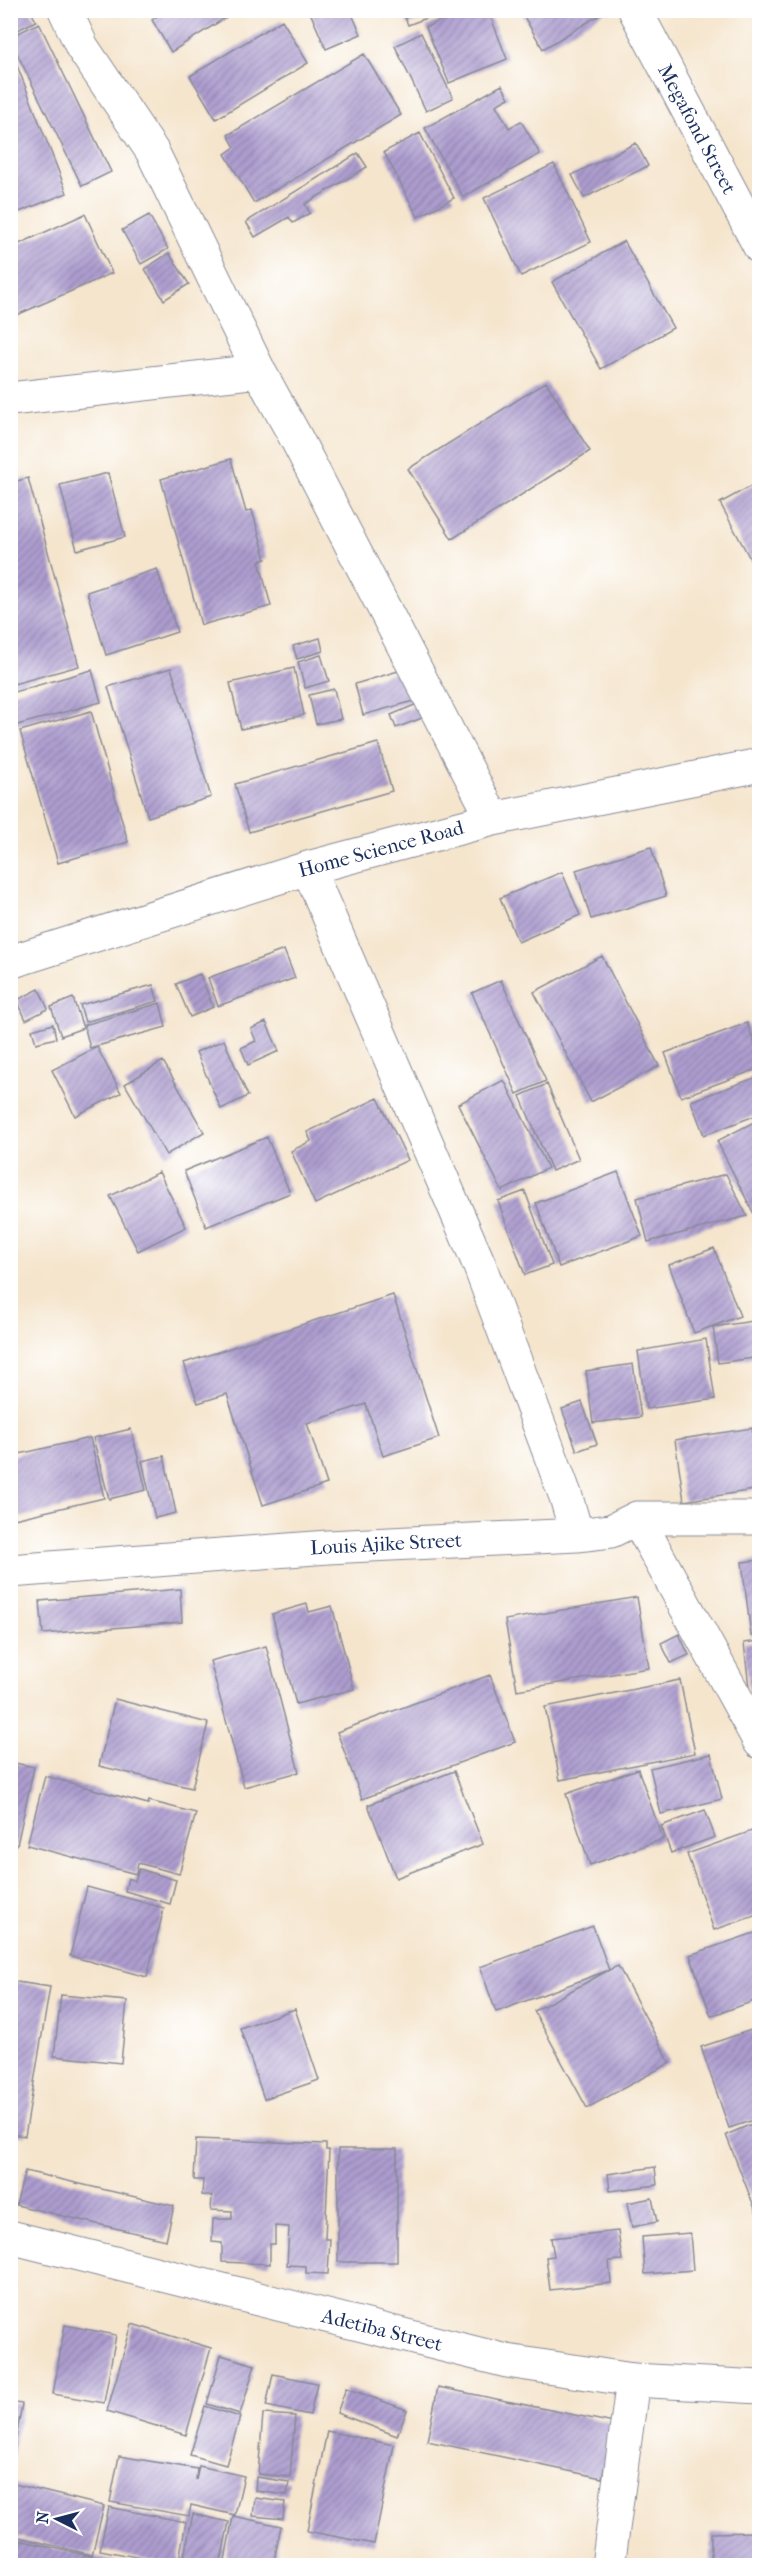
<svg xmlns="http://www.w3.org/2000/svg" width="770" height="2576" font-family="'IM FELL French Canon',serif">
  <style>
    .building { fill: url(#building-hatch) }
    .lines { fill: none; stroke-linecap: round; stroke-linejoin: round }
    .minor-casing { stroke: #888a96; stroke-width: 35 }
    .tertiary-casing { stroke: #888a96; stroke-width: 35 }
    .minor { stroke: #fff; stroke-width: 33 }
    .tertiary { stroke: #fff; stroke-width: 33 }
    .labels { text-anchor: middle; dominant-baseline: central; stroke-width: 5; stroke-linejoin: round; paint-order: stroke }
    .street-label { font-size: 20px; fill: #1b2f5e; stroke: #fff }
  </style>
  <defs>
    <pattern id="building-hatch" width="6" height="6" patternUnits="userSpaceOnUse" patternTransform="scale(1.5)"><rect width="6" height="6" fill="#ad9dcf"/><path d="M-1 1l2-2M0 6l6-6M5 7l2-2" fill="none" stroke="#8c80ab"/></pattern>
  </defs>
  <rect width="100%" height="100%" fill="#fff"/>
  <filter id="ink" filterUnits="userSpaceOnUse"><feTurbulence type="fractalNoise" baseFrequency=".0167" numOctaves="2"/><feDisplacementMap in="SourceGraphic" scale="12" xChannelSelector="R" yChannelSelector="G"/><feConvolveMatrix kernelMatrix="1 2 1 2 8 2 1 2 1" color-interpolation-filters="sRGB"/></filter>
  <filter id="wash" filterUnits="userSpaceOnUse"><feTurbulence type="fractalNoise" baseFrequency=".008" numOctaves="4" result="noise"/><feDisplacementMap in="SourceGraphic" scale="24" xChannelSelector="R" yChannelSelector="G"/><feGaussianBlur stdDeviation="1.35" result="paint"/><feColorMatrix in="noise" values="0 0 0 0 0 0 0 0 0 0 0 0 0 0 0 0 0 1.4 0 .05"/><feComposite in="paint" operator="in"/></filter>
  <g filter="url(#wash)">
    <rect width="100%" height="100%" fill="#f5e5cd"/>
    <g id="blocks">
      <path class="building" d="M 10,10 L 30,10 L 36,21 L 10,34 Z
        M 166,10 L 238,10 L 171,52 L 152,20 Z
        M 309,10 L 350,10 L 361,34 L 326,49 Z
        M 402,10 L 445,10 L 445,11 L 408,25 Z
        M 465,10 L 488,10 L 507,59 L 449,83 L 426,27 Z
        M 520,10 L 608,10 L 543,49 Z
        M 282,20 L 308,63 L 216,119 L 190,76 Z
        M 39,23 L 111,172 L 82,186 L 10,39 L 10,37 Z
        M 421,33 L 453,98 L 426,111 L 395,46 Z
        M 11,50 L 67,193 L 14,214 L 10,206 Z
        M 364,54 L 401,115 L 254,203 L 225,154 L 235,147 L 228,135 Z
        M 502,85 L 509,98 L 496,105 L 509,128 L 521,121 L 540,154 L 463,197 L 425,128 Z
        M 420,133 L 454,198 L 418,217 L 384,152 Z
        M 636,143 L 648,166 L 584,198 L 572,175 Z
        M 358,153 L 367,167 L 305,204 L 310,213 L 293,223 L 289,217 L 255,237 L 246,222 Z
        M 554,164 L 591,242 L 521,276 L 484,198 Z
        M 85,214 L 112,273 L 10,318 L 10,248 Z
        M 149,215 L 168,249 L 141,264 L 122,230 Z
        M 624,241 L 673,328 L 601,369 L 552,282 Z
        M 169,253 L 189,284 L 164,300 L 145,269 Z
        M 546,382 L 590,451 L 452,539 L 408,469 Z
        M 231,459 L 246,512 L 252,510 L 266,559 L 259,561 L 271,606 L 201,625 L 161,479 Z
        M 108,473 L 125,537 L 77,550 L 60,485 Z
        M 28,478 L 79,666 L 10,685 L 10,483 Z
        M 760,481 L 760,577 L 720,503 Z
        M 157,569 L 177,632 L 106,655 L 87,592 Z
        M 320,638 L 323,651 L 297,659 L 293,646 Z
        M 321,655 L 329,681 L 305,688 L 298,662 Z
        M 171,668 L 211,797 L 148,817 L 108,687 Z
        M 294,668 L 304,715 L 241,729 L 230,683 Z
        M 405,669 L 414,701 L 363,715 L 355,684 Z
        M 92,670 L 101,702 L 10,727 L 10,693 Z
        M 334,689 L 341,719 L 316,724 L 309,695 Z
        M 417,704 L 422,718 L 396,728 L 391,715 Z
        M 91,711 L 128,842 L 58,863 L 20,731 Z
        M 378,743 L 392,791 L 249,832 L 235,784 Z
        M 651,847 L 666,896 L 591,919 L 576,870 Z
        M 562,872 L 580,915 L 518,942 L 500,898 Z
        M 284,950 L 295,978 L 218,1006 L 208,978 Z
        M 602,956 L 659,1066 L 591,1102 L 534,992 Z
        M 200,974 L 213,1007 L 190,1017 L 176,984 Z
        M 501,980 L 546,1081 L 517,1094 L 472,993 Z
        M 153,985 L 158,1001 L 85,1022 L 80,1005 Z
        M 39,989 L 48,1009 L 26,1020 L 17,1000 Z
        M 73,998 L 83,1028 L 61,1036 L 51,1007 Z
        M 160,1003 L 166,1027 L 90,1048 L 84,1025 Z
        M 266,1022 L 279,1051 L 248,1065 L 241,1048 L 256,1041 L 251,1029 Z
        M 747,1023 L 760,1058 L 760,1068 L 681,1097 L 665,1053 Z
        M 53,1024 L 56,1038 L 36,1043 L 32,1030 Z
        M 224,1040 L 248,1096 L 221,1109 L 196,1052 Z
        M 97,1047 L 121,1093 L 75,1116 L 52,1070 Z
        M 163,1061 L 204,1132 L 166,1155 L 125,1084 Z
        M 760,1076 L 760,1114 L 704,1135 L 691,1101 Z
        M 504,1080 L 548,1168 L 502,1191 L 458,1104 Z
        M 547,1084 L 579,1159 L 552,1171 L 520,1096 Z
        M 378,1098 L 408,1160 L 315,1204 L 291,1151 L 311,1141 L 307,1132 Z
        M 760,1119 L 760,1219 L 757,1220 L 717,1141 Z
        M 267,1137 L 290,1193 L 206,1227 L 184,1171 Z
        M 159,1172 L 186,1227 L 138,1251 L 110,1196 Z
        M 618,1172 L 642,1236 L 559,1267 L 536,1203 Z
        M 726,1174 L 747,1216 L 648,1242 L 637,1198 Z
        M 525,1191 L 552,1265 L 525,1275 L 498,1201 Z
        M 714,1248 L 740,1316 L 694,1333 L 669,1265 Z
        M 393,1295 L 439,1438 L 383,1456 L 366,1404 L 307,1423 L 327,1484 L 263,1505 L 227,1394 L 198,1403 L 184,1363 Z
        M 760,1320 L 760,1357 L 718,1363 L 713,1327 Z
        M 706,1339 L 715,1399 L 646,1409 L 638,1351 Z
        M 633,1364 L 641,1417 L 593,1423 L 586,1371 Z
        M 582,1402 L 597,1444 L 577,1451 L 562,1409 Z
        M 752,1428 L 760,1489 L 684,1501 L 675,1440 Z
        M 131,1429 L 146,1490 L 109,1499 L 93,1438 Z
        M 90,1438 L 104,1498 L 10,1520 L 10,1456 Z
        M 164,1456 L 176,1513 L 155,1518 L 142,1461 Z
        M 760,1560 L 760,1635 L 751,1636 L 742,1562 Z
        M 180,1589 L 182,1622 L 43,1634 L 40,1601 Z
        M 637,1597 L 649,1668 L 517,1690 L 505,1620 Z
        M 307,1604 L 309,1612 L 332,1606 L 354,1689 L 296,1704 L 272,1614 Z
        M 679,1634 L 689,1655 L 671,1663 L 661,1643 Z
        M 760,1641 L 760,1695 L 750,1696 L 744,1643 Z
        M 266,1646 L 299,1772 L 244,1787 L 210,1661 Z
        M 490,1675 L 515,1742 L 362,1799 L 337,1732 Z
        M 680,1680 L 695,1753 L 560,1780 L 545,1707 Z
        M 115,1699 L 208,1723 L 192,1788 L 99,1766 Z
        M 711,1754 L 722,1799 L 661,1814 L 650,1768 Z
        M 10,1762 L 34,1767 L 17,1845 L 10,1843 Z
        M 638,1769 L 663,1839 L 590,1865 L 566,1794 Z
        M 454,1771 L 483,1844 L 396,1878 L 368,1805 Z
        M 45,1776 L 148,1804 L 149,1801 L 196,1813 L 179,1874 L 138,1863 L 136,1874 L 27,1845 Z
        M 705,1810 L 715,1837 L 671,1853 L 661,1826 Z
        M 760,1828 L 760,1914 L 714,1930 L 687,1854 Z
        M 139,1869 L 176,1880 L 170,1904 L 125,1891 L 128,1878 L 135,1881 Z
        M 87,1887 L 164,1908 L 147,1977 L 70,1956 Z
        M 593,1926 L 609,1970 L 618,1966 L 670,2063 L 587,2108 L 534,2011 L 609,1970 L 496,2012 L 480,1967 Z
        M 760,1931 L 760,1999 L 711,2016 L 690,1955 Z
        M 10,1981 L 50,1987 L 25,2136 L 10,2134 Z
        M 61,1995 L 127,2001 L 121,2063 L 54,2056 Z
        M 295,2009 L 319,2080 L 264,2099 L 240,2028 Z
        M 760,2027 L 760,2118 L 729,2128 L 701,2047 Z
        M 754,2123 L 760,2136 L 759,2219 L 726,2135 Z
        M 196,2139 L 326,2144 L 326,2150 L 329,2150 L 325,2239 L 330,2239 L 328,2274 L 306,2273 L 306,2266 L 287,2265 L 289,2227 L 275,2226 L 275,2244 L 270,2244 L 270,2264 L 222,2262 L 222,2243 L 212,2242 L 213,2219 L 232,2219 L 232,2211 L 211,2210 L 212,2196 L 202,2195 L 203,2180 L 194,2180 Z
        M 338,2149 L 397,2149 L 397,2262 L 338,2262 Z
        M 655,2167 L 657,2185 L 610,2191 L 608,2174 Z
        M 25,2171 L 174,2206 L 166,2240 L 16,2205 Z
        M 652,2198 L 657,2222 L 632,2227 L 627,2203 Z
        M 618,2231 L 622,2260 L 609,2261 L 611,2283 L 550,2290 L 546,2257 L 554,2256 L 551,2238 Z
        M 690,2233 L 693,2270 L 645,2274 L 642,2237 Z
        M 132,2324 L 211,2348 L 186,2435 L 107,2411 Z
        M 65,2325 L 116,2335 L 104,2403 L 53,2394 Z
        M 221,2355 L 255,2365 L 240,2414 L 207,2404 Z
        M 273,2374 L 317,2383 L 310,2415 L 266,2406 Z
        M 438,2387 L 614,2423 L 602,2478 L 427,2441 Z
        M 346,2388 L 407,2410 L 397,2436 L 337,2413 Z
        M 10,2402 L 22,2404 L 12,2462 L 10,2462 Z
        M 205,2406 L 240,2417 L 226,2465 L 190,2455 Z
        M 263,2414 L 295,2416 L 290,2477 L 258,2474 Z
        M 327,2431 L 394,2445 L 374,2544 L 307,2531 Z
        M 119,2456 L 197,2469 L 196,2480 L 199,2466 L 244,2476 L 235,2515 L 191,2505 L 189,2516 L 110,2502 Z
        M 256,2477 L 289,2482 L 287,2495 L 255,2491 Z
        M 10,2483 L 104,2506 L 92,2555 L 10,2535 Z
        M 255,2498 L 285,2502 L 283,2519 L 253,2516 Z
        M 109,2507 L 186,2522 L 178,2565 L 100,2550 Z
        M 193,2514 L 229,2522 L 220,2566 L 182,2566 Z
        M 233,2516 L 281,2526 L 273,2566 L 224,2566 Z
        M 760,2532 L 760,2566 L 711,2566 L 711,2533 Z
        M 10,2538 L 129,2565 L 129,2566 L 10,2566 Z"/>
    </g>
  </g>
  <g filter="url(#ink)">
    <use href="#blocks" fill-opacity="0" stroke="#888a96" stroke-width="1.5"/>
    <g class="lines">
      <defs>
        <path id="minor" d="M 65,10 L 82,47 L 152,151 L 259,371 L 296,438 L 493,819
          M 635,10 L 760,247
          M 10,399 L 259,371
          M 308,868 L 479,1264 L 566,1497 L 577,1535
          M 10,962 L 308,868 L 493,819 L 760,765
          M 637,1518 L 760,1742
          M 10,1571 L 328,1547 L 577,1535 L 611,1531 L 637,1518 L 760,1518
          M 608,2566 L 633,2380"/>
        <path id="tertiary" d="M 10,2237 L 507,2361 L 633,2380 L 760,2387"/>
      </defs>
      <use href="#minor" class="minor-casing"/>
      <use href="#tertiary" class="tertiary-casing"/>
      <use href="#minor" class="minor"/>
      <use href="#tertiary" class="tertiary"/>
    </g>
  </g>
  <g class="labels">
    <g class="street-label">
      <text transform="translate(697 129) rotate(62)">Megafond Street</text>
      <text transform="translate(381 849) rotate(-15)">Home Science Road</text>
      <text transform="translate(386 1544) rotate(-3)">Louis Ajike Street</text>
      <text transform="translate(382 2330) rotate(14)">Adetiba Street</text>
    </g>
  </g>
  <rect width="770" height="2576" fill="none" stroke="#fff" stroke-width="36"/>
  <g transform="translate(57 2519) rotate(276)" stroke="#ffffff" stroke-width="4.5" paint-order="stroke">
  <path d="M0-4.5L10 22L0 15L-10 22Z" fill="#1b2f5e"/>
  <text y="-9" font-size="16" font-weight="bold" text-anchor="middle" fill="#1b2f5e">N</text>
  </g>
</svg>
